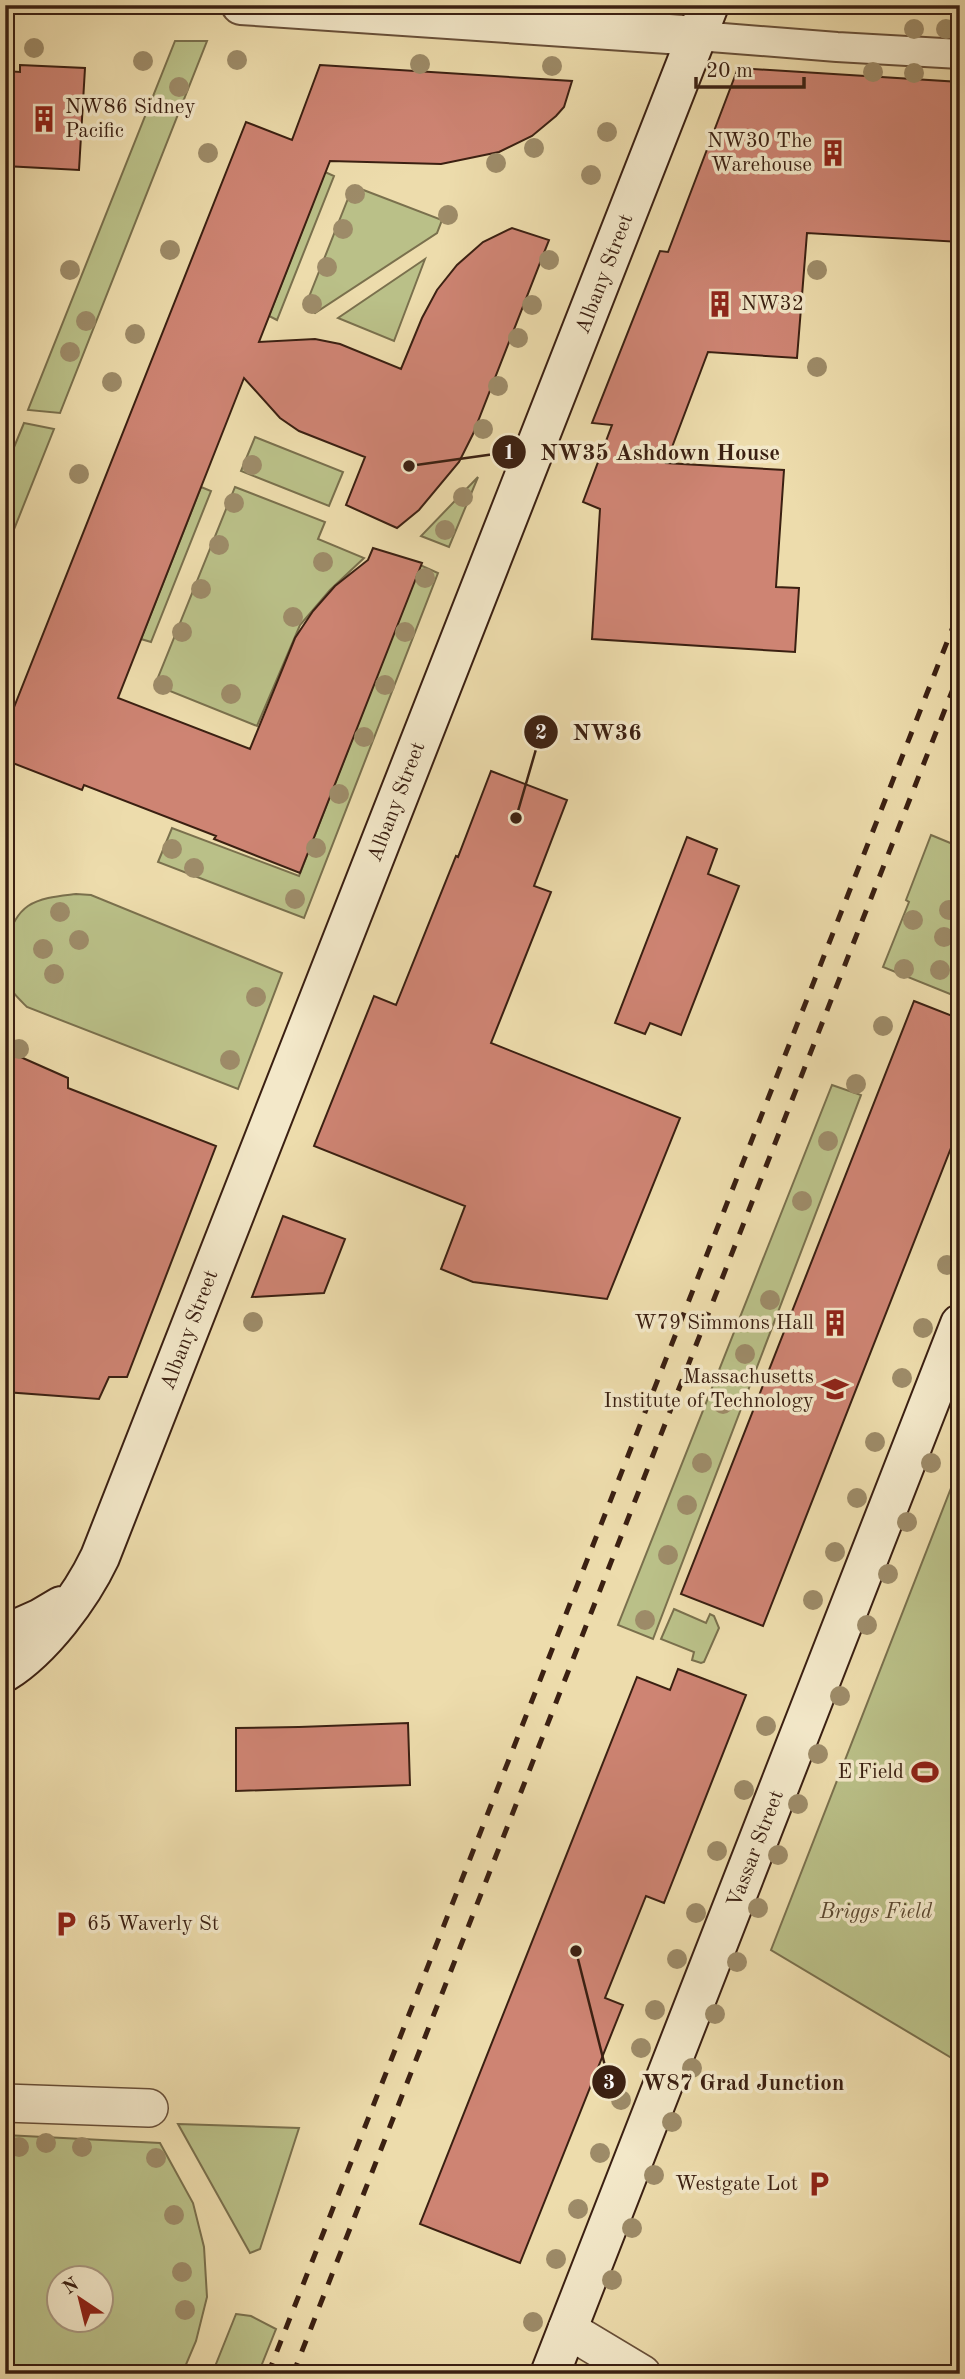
<svg xmlns="http://www.w3.org/2000/svg" width="965" height="2379" font-family="'Old Standard TT',serif">
  <style>
    .green { fill: #bac088; stroke: #7a704d; stroke-width: 2; fill-rule: evenodd }
    .building { fill: #ce8473; stroke: #3b2012; stroke-width: 2 }
    .lines { fill: none; stroke-linecap: round; stroke-linejoin: round }
    .pedestrian-casing { stroke: #684f38; stroke-width: 32 }
    .minor-casing { stroke: #684f38; stroke-width: 40 }
    .tertiary-casing { stroke: #684f38; stroke-width: 42 }
    .secondary-casing { stroke: #3b2012; stroke-width: 42 }
    .pedestrian { stroke: #f3e8c9; stroke-width: 28 }
    .minor { stroke: #f3e8c9; stroke-width: 37 }
    .tertiary { stroke: #f3e8c9; stroke-width: 38 }
    .secondary { stroke: #f3e8c9; stroke-width: 38 }
    .rail { stroke: #3b2012; stroke-width: 5; stroke-dasharray: 12 12; stroke-linecap: butt }
    .tree { fill: #9d8b68 }
    .labels { text-anchor: middle; dominant-baseline: central; stroke-width: 7; stroke-linejoin: round; paint-order: stroke }
    .poi-label { font-size: 21px; fill: #3b2012; stroke: #f3e8c9; text-anchor: end }
    .street-label { font-size: 21px; fill: #3b2012; stroke: #f3e8c9 }
    .park-label { font-size: 21px; font-style: italic; fill: #5b4830; stroke: #f3e8c9 }
    .leader { fill: none; stroke: #3b2012; stroke-width: 2.5 }
    .callout-dot { fill: #3b2012; stroke: #f3e8c9; stroke-width: 2.5 }
    .mark-label { font-size: 21px; text-anchor: middle; font-weight: bold; fill: #fff }
    .callout-label { font-size: 23px; text-anchor: middle; font-weight: bold; fill: #3b2012; stroke: #f3e8c9; stroke-width: 7; stroke-linejoin: round; paint-order: stroke }
  </style>
  <rect width="100%" height="100%" fill="#eddcac"/>
  <filter id="stains"><feTurbulence type="fractalNoise" baseFrequency=".00286" numOctaves="4"/><feColorMatrix values="0 0 0 0 .2 0 0 0 0 .09 0 0 0 0 .02 0 0 0 .5 -.17"/></filter>
  <radialGradient id="worn" r=".72"><stop offset=".6" stop-color="#630" stop-opacity="0"/><stop offset="1" stop-color="#630" stop-opacity=".3"/></radialGradient>
  <path class="green" d="M 175,41 L 207,41 L 60,413 L 28,410 Z
    M 325,172 L 334,176 L 277,320 L 269,316 Z
    M 353,186 L 442,220 L 437,233 L 315,313 L 305,307 Z
    M 425,259 L 394,341 L 338,318 Z
    M 24,423 L 54,429 L 5,552 L 5,469 Z
    M 255,437 L 343,472 L 329,506 L 241,471 Z
    M 478,477 L 449,547 L 421,536 Z
    M 201,487 L 211,491 L 151,642 L 141,639 Z
    M 235,487 L 325,522 L 318,539 L 364,558 L 330,590 L 300,625 L 257,726 L 155,685 Z
    M 420,565 L 438,573 L 304,918 L 158,862 L 172,828 L 299,876 Z
    M 931,835 L 960,847 L 960,937 L 952,954 L 960,957 L 960,998 L 883,967 L 909,902 L 906,900 Z
    M 76,894 L 91,895 L 282,973 L 238,1089 L 27,1007 C 19,999 11,992 7,981 C 0,958 8,920 28,906 C 42,897 60,896 76,894 Z
    M 832,1085 L 861,1095 L 653,1639 L 618,1625 Z
    M 960,1465 L 960,2063 L 771,1950 Z
    M 674,1609 L 706,1623 L 710,1614 L 714,1616 L 719,1628 L 704,1662 L 701,1663 L 692,1660 L 694,1652 L 661,1639 Z
    M 178,2124 L 299,2128 L 260,2249 L 250,2253 Z
    M 5,2135 L 160,2143 L 193,2203 L 204,2247 L 207,2297 L 196,2341 L 182,2374 L 5,2374 ZM 60,2278 L 102,2278 L 102,2320 L 60,2320 Z
    M 236,2314 L 251,2316 L 276,2329 L 258,2374 L 212,2374 Z"/>
  <path class="building" d="M 20,65 L 85,68 L 79,170 L 5,166 L 5,71 L 20,72 Z
    M 320,65 L 572,81 L 564,107 L 556,116 L 532,136 L 499,152 L 441,164 L 330,161 L 259,342 L 315,339 L 340,344 L 401,369 L 422,318 L 437,290 L 457,265 L 483,242 L 512,228 L 549,240 L 473,434 L 459,462 L 419,510 L 397,528 L 346,505 L 365,457 L 299,431 L 280,418 L 244,378 L 118,698 L 250,749 L 295,638 L 313,611 L 335,586 L 368,560 L 373,548 L 422,563 L 300,873 L 214,839 L 216,836 L 84,785 L 82,790 L 5,760 L 5,730 L 246,122 L 292,140 Z
    M 738,68 L 960,82 L 960,242 L 807,233 L 797,358 L 708,352 L 666,463 L 784,470 L 776,587 L 799,588 L 795,652 L 592,639 L 600,509 L 583,502 L 612,425 L 592,423 L 660,251 L 668,252 Z
    M 491,771 L 567,800 L 534,886 L 551,892 L 491,1043 L 680,1118 L 607,1299 L 473,1282 L 441,1269 L 465,1206 L 314,1146 L 374,996 L 396,1005 L 456,856 L 458,857 Z
    M 687,837 L 717,849 L 708,874 L 739,886 L 681,1035 L 650,1023 L 645,1034 L 615,1023 Z
    M 914,1001 L 960,1019 L 960,1125 L 763,1626 L 681,1594 Z
    M 16,1055 L 68,1078 L 68,1088 L 216,1146 L 127,1377 L 109,1377 L 99,1399 L 5,1392 L 5,1071 Z
    M 283,1216 L 345,1239 L 324,1293 L 252,1297 Z
    M 678,1669 L 746,1695 L 664,1903 L 646,1896 L 605,1998 L 623,2005 L 520,2263 L 420,2224 L 637,1677 L 670,1690 Z
    M 408,1723 L 410,1785 L 236,1791 L 236,1728 L 299,1727 Z"/>
  <g class="lines">
    <defs>
      <path id="pedestrian" d="M 698,36 L 837,47 L 960,54"/>
      <path id="minor" d="M 5,2103 L 149,2108
        M 567,2329 L 642,2374"/>
      <path id="tertiary" d="M 241,5 L 698,36"/>
      <path id="secondary" d="M 5,1634 L 39,1619 L 61,1606
        M 5,1672 C 43,1648 81,1597 100,1557 L 709,5
        M 550,2374 L 960,1324"/>
    </defs>
    <use href="#pedestrian" class="pedestrian-casing"/>
    <use href="#minor" class="minor-casing"/>
    <use href="#tertiary" class="tertiary-casing"/>
    <use href="#secondary" class="secondary-casing"/>
    <use href="#pedestrian" class="pedestrian"/>
    <use href="#minor" class="minor"/>
    <use href="#tertiary" class="tertiary"/>
    <use href="#secondary" class="secondary"/>
    <path class="rail" d="M 268,2374 L 960,609
      M 293,2374 L 960,671"/>
  </g>
  <g class="tree">
    <circle cx="914" cy="29" r="10"/>
    <circle cx="946" cy="29" r="10"/>
    <circle cx="34" cy="48" r="10"/>
    <circle cx="237" cy="60" r="10"/>
    <circle cx="143" cy="61" r="10"/>
    <circle cx="420" cy="64" r="10"/>
    <circle cx="552" cy="66" r="10"/>
    <circle cx="873" cy="72" r="10"/>
    <circle cx="914" cy="73" r="10"/>
    <circle cx="179" cy="87" r="10"/>
    <circle cx="607" cy="132" r="10"/>
    <circle cx="534" cy="148" r="10"/>
    <circle cx="208" cy="153" r="10"/>
    <circle cx="496" cy="163" r="10"/>
    <circle cx="591" cy="175" r="10"/>
    <circle cx="355" cy="194" r="10"/>
    <circle cx="448" cy="215" r="10"/>
    <circle cx="343" cy="229" r="10"/>
    <circle cx="170" cy="250" r="10"/>
    <circle cx="549" cy="260" r="10"/>
    <circle cx="327" cy="267" r="10"/>
    <circle cx="70" cy="270" r="10"/>
    <circle cx="817" cy="270" r="10"/>
    <circle cx="312" cy="304" r="10"/>
    <circle cx="532" cy="305" r="10"/>
    <circle cx="86" cy="321" r="10"/>
    <circle cx="135" cy="334" r="10"/>
    <circle cx="518" cy="338" r="10"/>
    <circle cx="70" cy="352" r="10"/>
    <circle cx="817" cy="367" r="10"/>
    <circle cx="112" cy="382" r="10"/>
    <circle cx="498" cy="386" r="10"/>
    <circle cx="483" cy="429" r="10"/>
    <circle cx="252" cy="465" r="10"/>
    <circle cx="79" cy="474" r="10"/>
    <circle cx="463" cy="497" r="10"/>
    <circle cx="234" cy="503" r="10"/>
    <circle cx="445" cy="530" r="10"/>
    <circle cx="219" cy="545" r="10"/>
    <circle cx="323" cy="562" r="10"/>
    <circle cx="425" cy="578" r="10"/>
    <circle cx="201" cy="589" r="10"/>
    <circle cx="293" cy="617" r="10"/>
    <circle cx="182" cy="632" r="10"/>
    <circle cx="405" cy="632" r="10"/>
    <circle cx="163" cy="685" r="10"/>
    <circle cx="385" cy="685" r="10"/>
    <circle cx="231" cy="694" r="10"/>
    <circle cx="364" cy="737" r="10"/>
    <circle cx="339" cy="794" r="10"/>
    <circle cx="316" cy="848" r="10"/>
    <circle cx="172" cy="849" r="10"/>
    <circle cx="194" cy="868" r="10"/>
    <circle cx="295" cy="899" r="10"/>
    <circle cx="949" cy="910" r="10"/>
    <circle cx="60" cy="912" r="10"/>
    <circle cx="913" cy="920" r="10"/>
    <circle cx="944" cy="937" r="10"/>
    <circle cx="79" cy="940" r="10"/>
    <circle cx="43" cy="949" r="10"/>
    <circle cx="904" cy="969" r="10"/>
    <circle cx="940" cy="970" r="10"/>
    <circle cx="54" cy="974" r="10"/>
    <circle cx="256" cy="997" r="10"/>
    <circle cx="883" cy="1026" r="10"/>
    <circle cx="19" cy="1049" r="10"/>
    <circle cx="230" cy="1060" r="10"/>
    <circle cx="856" cy="1084" r="10"/>
    <circle cx="828" cy="1141" r="10"/>
    <circle cx="802" cy="1201" r="10"/>
    <circle cx="947" cy="1265" r="10"/>
    <circle cx="770" cy="1300" r="10"/>
    <circle cx="253" cy="1322" r="10"/>
    <circle cx="923" cy="1328" r="10"/>
    <circle cx="745" cy="1354" r="10"/>
    <circle cx="902" cy="1378" r="10"/>
    <circle cx="723" cy="1404" r="10"/>
    <circle cx="875" cy="1442" r="10"/>
    <circle cx="702" cy="1463" r="10"/>
    <circle cx="931" cy="1463" r="10"/>
    <circle cx="857" cy="1498" r="10"/>
    <circle cx="687" cy="1505" r="10"/>
    <circle cx="907" cy="1522" r="10"/>
    <circle cx="835" cy="1552" r="10"/>
    <circle cx="668" cy="1555" r="10"/>
    <circle cx="888" cy="1574" r="10"/>
    <circle cx="813" cy="1600" r="10"/>
    <circle cx="645" cy="1620" r="10"/>
    <circle cx="867" cy="1625" r="10"/>
    <circle cx="840" cy="1696" r="10"/>
    <circle cx="766" cy="1726" r="10"/>
    <circle cx="818" cy="1754" r="10"/>
    <circle cx="744" cy="1790" r="10"/>
    <circle cx="798" cy="1804" r="10"/>
    <circle cx="717" cy="1851" r="10"/>
    <circle cx="778" cy="1855" r="10"/>
    <circle cx="758" cy="1908" r="10"/>
    <circle cx="696" cy="1913" r="10"/>
    <circle cx="677" cy="1959" r="10"/>
    <circle cx="737" cy="1962" r="10"/>
    <circle cx="655" cy="2010" r="10"/>
    <circle cx="715" cy="2014" r="10"/>
    <circle cx="641" cy="2048" r="10"/>
    <circle cx="692" cy="2068" r="10"/>
    <circle cx="621" cy="2100" r="10"/>
    <circle cx="672" cy="2122" r="10"/>
    <circle cx="46" cy="2143" r="10"/>
    <circle cx="19" cy="2147" r="10"/>
    <circle cx="82" cy="2147" r="10"/>
    <circle cx="600" cy="2153" r="10"/>
    <circle cx="156" cy="2158" r="10"/>
    <circle cx="654" cy="2175" r="10"/>
    <circle cx="578" cy="2209" r="10"/>
    <circle cx="174" cy="2215" r="10"/>
    <circle cx="632" cy="2228" r="10"/>
    <circle cx="556" cy="2259" r="10"/>
    <circle cx="182" cy="2272" r="10"/>
    <circle cx="612" cy="2280" r="10"/>
    <circle cx="185" cy="2310" r="10"/>
    <circle cx="533" cy="2322" r="10"/>
  </g>
  <defs>
    <symbol id="building-bare" viewBox="-9 -9 18 18"><path d="M-4-6H4V6H1V3H-1V6H-4ZM-2.5-4.3h1.7v1.8h-1.7ZM.8-4.3h1.7v1.8H.8ZM-2.5-1h1.7V.8h-1.7ZM.8-1h1.7V.8H.8Z" fill="#8f2418" stroke="#f3e8c9" stroke-width="2.5" paint-order="stroke"/></symbol>
    <symbol id="university-bare" viewBox="-9 -9 18 18"><path d="M0-5L7-2L0 1L-7-2ZM-4 1L0 2.5L4 1V4Q0 6-4 4Z" fill="#8f2418" stroke="#f3e8c9" stroke-width="2.5" paint-order="stroke"/></symbol>
    <symbol id="stadium-bare" viewBox="-9 -9 18 18"><path d="M0-5a6.5 5 0 1 0 0 10a6.5 5 0 1 0 0-10ZM-3.5-1.8h7v3.6h-7Z" fill="#8f2418" stroke="#f3e8c9" stroke-width="2.5" paint-order="stroke"/></symbol>
    <symbol id="parking-bare" viewBox="-9 -9 18 18"><path d="M-3.5-5.5H1a3.5 3.5 0 0 1 0 7H-1V5.5H-3.5ZM-1-3.4V-.6H.8a1.4 1.4 0 0 0 0-2.8Z" fill="#8f2418" stroke="#f3e8c9" stroke-width="2.5" paint-order="stroke"/></symbol>
  </defs>
  <g fill-rule="evenodd">
    <use href="#building-bare" x="25" y="100" width="38" height="38"/>
    <use href="#building-bare" x="814" y="134" width="38" height="38"/>
    <use href="#building-bare" x="701" y="285" width="38" height="38"/>
    <use href="#building-bare" x="816" y="1304" width="38" height="38"/>
    <use href="#university-bare" x="816" y="1370" width="38" height="38"/>
    <use href="#stadium-bare" x="906" y="1753" width="38" height="38"/>
    <use href="#parking-bare" x="47" y="1905" width="38" height="38"/>
    <use href="#parking-bare" x="800" y="2165" width="38" height="38"/>
  </g>
  <g class="labels">
    <g class="poi-label">
      <text x="65" y="107" text-anchor="start">NW86 Sidney<tspan x="65" dy="24">Pacific</tspan></text>
      <text x="812" y="141">NW30 The<tspan x="812" dy="24">Warehouse</tspan></text>
      <text x="741" y="304" text-anchor="start">NW32</text>
      <text x="814" y="1323">W79 Simmons Hall</text>
      <text x="814" y="1377">Massachusetts<tspan x="814" dy="24">Institute of Technology</tspan></text>
      <text x="904" y="1772">E Field</text>
      <text x="87" y="1924" text-anchor="start">65 Waverly St</text>
      <text x="798" y="2184">Westgate Lot</text>
    </g>
    <g class="street-label">
      <text transform="translate(605 274) rotate(-69)">Albany Street</text>
      <text transform="translate(397 802) rotate(-69)">Albany Street</text>
      <text transform="translate(190 1330) rotate(-69)">Albany Street</text>
      <text transform="translate(756 1849) rotate(-69)">Vassar Street</text>
    </g>
    <g class="park-label">
      <text x="876" y="1912">Briggs Field</text>
    </g>
  </g>
  <path class="leader" d="M409 466L509 452M516 818L541 732M576 1951L609 2082"/>
  <g class="callout-dot">
    <circle cx="409" cy="466" r="7"/>
    <circle cx="516" cy="818" r="7"/>
    <circle cx="576" cy="1951" r="7"/>
    <circle cx="509" cy="452" r="18"/>
    <circle cx="541" cy="732" r="18"/>
    <circle cx="609" cy="2082" r="18"/>
  </g>
  <g class="mark-label">
    <text x="509" y="459">1</text>
    <text x="541" y="739">2</text>
    <text x="609" y="2089">3</text>
  </g>
  <g class="callout-label">
    <text x="660" y="460">NW35 Ashdown House</text>
    <text x="607" y="740">NW36</text>
    <text x="743" y="2090">W87 Grad Junction</text>
  </g>
  <rect width="965" height="2379" fill="none" stroke="#eddcac" stroke-width="28"/>
  <rect x="7" y="7" width="951" height="2365" fill="none" stroke="#3b2012" stroke-width="3.5"/>
  <rect x="14" y="14" width="937" height="2351" fill="none" stroke="#3b2012" stroke-width="2"/>
  <g transform="translate(80 2299) rotate(325)"><circle r="33" fill="#f3e8c9" stroke="#a99880" stroke-width="2"/>
  <path d="M0-5L12 26L0 18L-12 26Z" fill="#8f2418"/>
  <text y="-10" font-size="19" font-weight="bold" text-anchor="middle" fill="#3b2012">N</text>
  </g>
  <path d="M696 77v10h108v-10" fill="none" stroke="#3b2012" stroke-width="3.5"/>
  <text x="706" y="77" font-size="21" fill="#3b2012" stroke="#f3e8c9" stroke-width="5" paint-order="stroke">20 m</text>
  <rect width="100%" height="100%" filter="url(#stains)"/>
  <rect width="100%" height="100%" fill="url(#worn)"/>
</svg>
